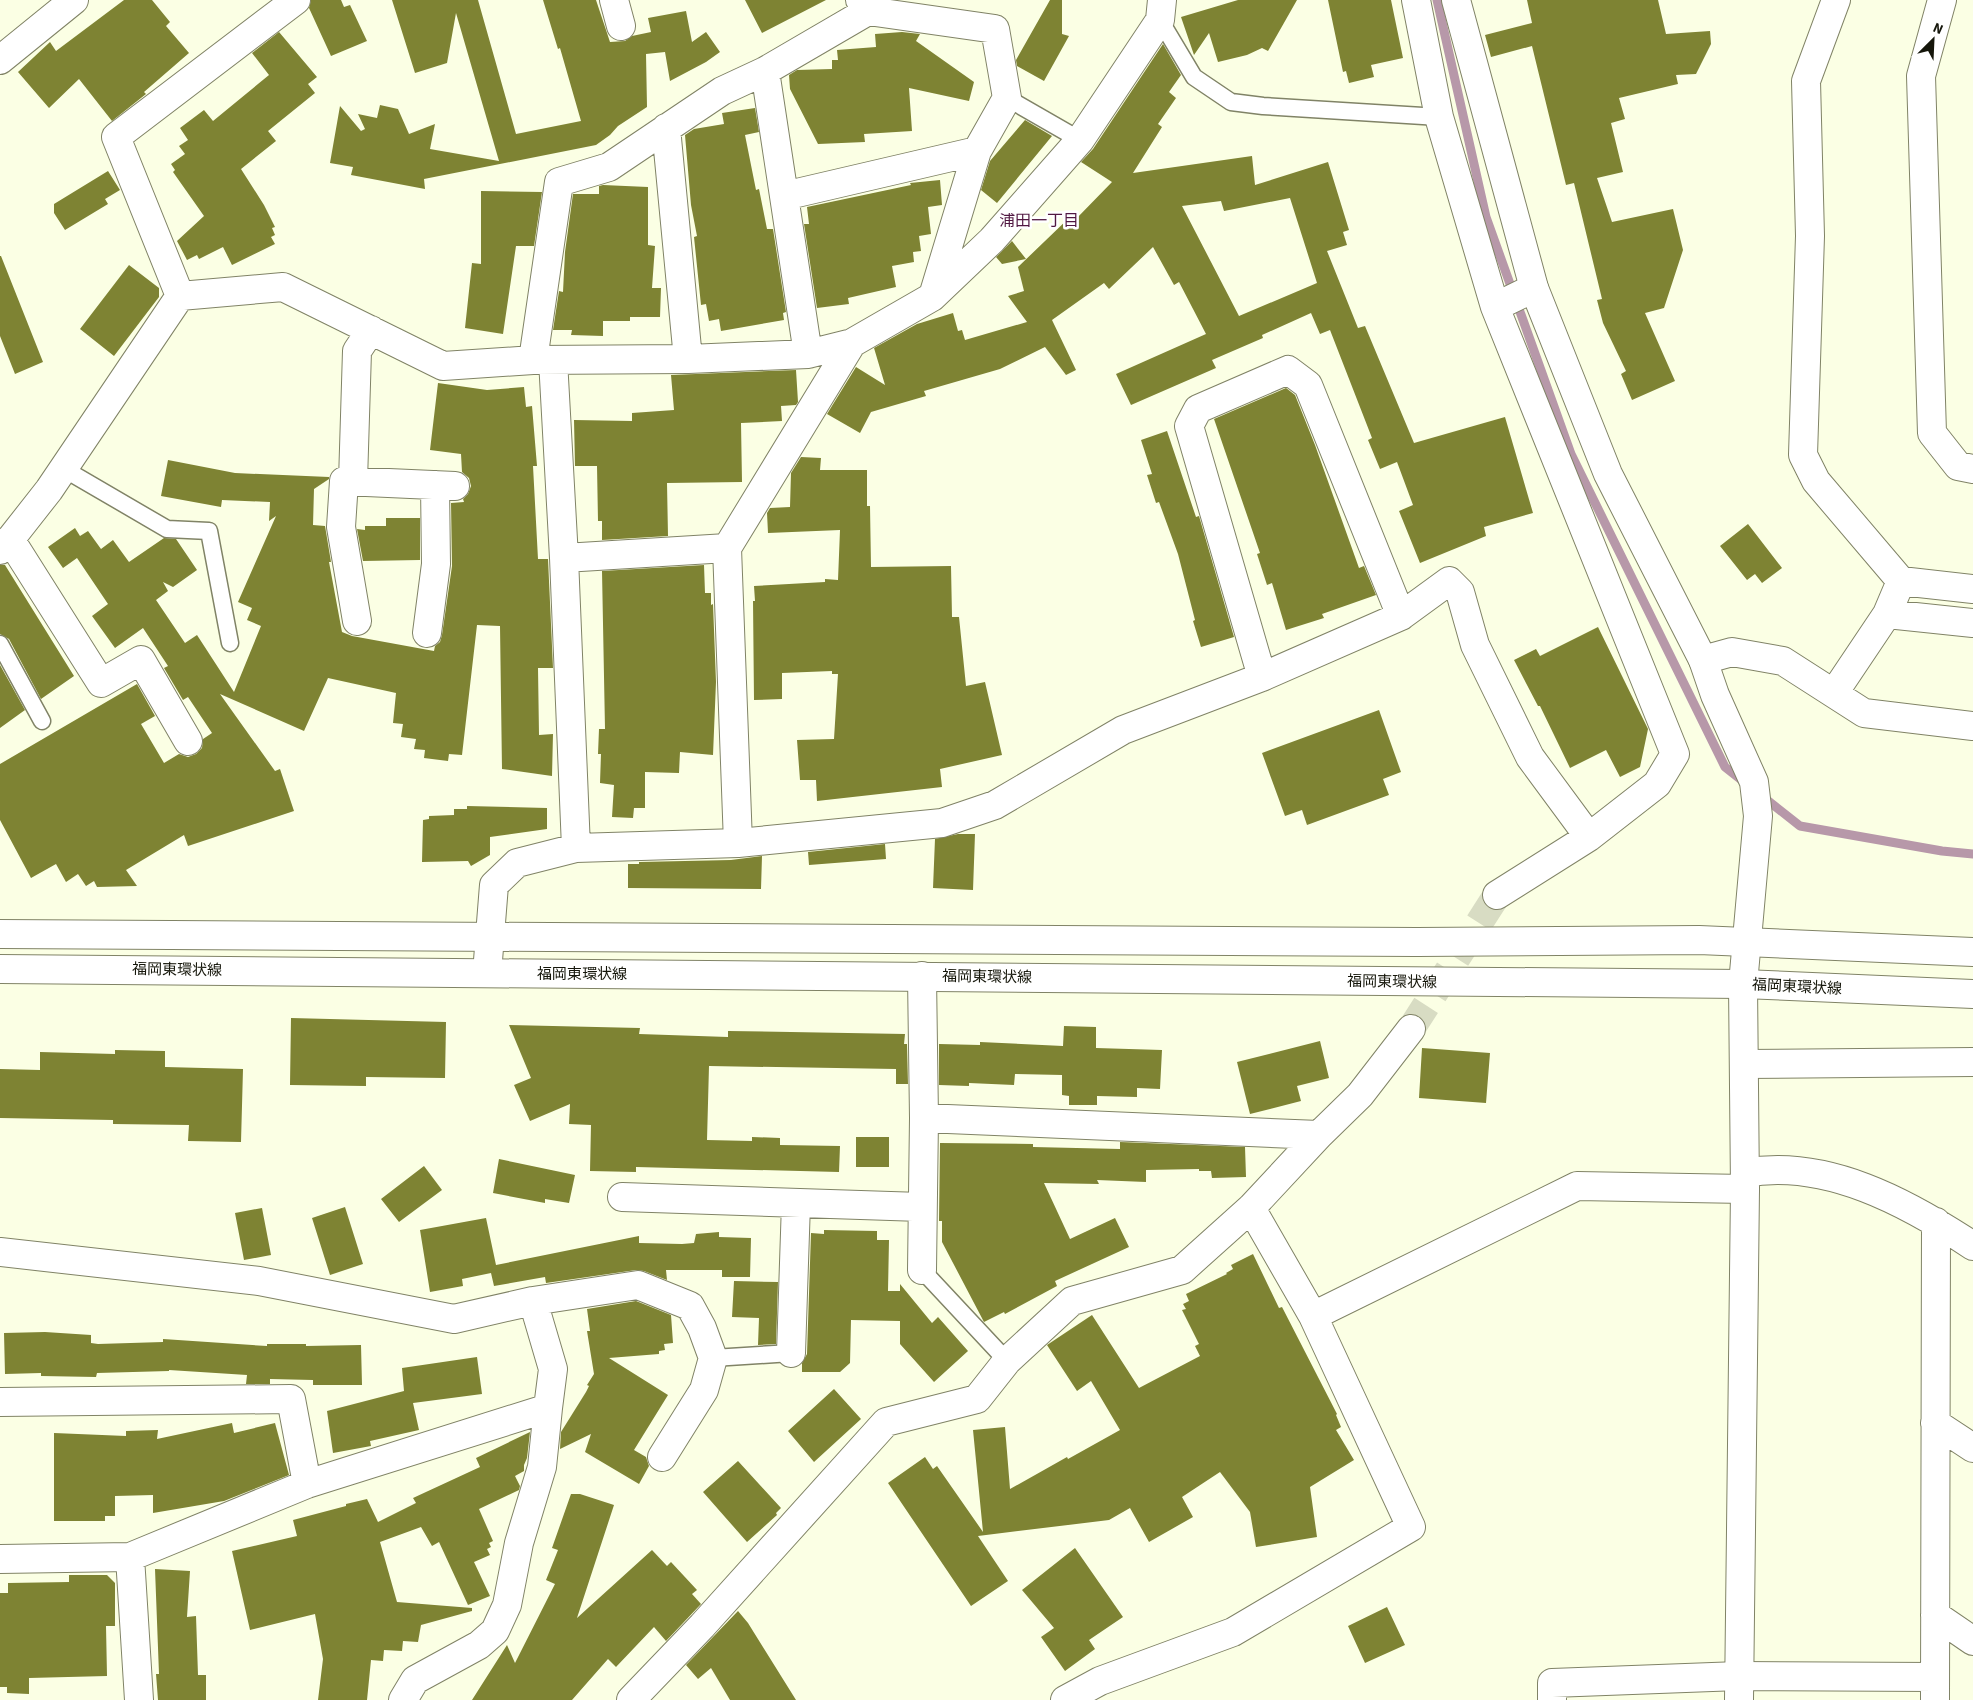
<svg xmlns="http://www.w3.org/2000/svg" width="1973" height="1700" font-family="'Source Sans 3','Noto Sans JP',sans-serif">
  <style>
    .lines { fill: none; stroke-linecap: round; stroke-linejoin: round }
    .stream { stroke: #b798a9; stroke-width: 9 }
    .building { fill: #7e8333; fill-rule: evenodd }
    .street-tunnel { stroke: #d8dcc3; stroke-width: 28; stroke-dasharray: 28 14; stroke-linecap: butt }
    .lane-casing { stroke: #808366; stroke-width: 19 }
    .street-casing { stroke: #808366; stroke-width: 30 }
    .secondary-casing { stroke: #808366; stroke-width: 30 }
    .primary-casing { stroke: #808366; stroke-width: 30 }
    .lane { stroke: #fff; stroke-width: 16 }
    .street { stroke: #fff; stroke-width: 28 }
    .secondary { stroke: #fff; stroke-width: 28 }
    .primary { stroke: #fff; stroke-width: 28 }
    .labels { text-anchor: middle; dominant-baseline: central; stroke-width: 5; stroke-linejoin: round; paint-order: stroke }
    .street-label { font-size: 15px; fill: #15160a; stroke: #fff }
    .neighbourhood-label { font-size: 16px; fill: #511842; stroke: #fff }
  </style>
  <rect width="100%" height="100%" fill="#fbffe4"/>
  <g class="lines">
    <path class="stream" d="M 1437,0 L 1486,217 L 1571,454 L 1725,767 L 1744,782
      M 1762,796 L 1800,826 L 1942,851 L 1973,854"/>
  </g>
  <path class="building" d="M 124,0 L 152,0 L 170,22 L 166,26 L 189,53 L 144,92 L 146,94 L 112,121 L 79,79 L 49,108 L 18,72 L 50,42 L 56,51 Z
    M 311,0 L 341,0 L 344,7 L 350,5 L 367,41 L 331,56 L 309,8 Z
    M 392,0 L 478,0 L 516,134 L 581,121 L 560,48 L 558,49 L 543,0 L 596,0 L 610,42 L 625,41 L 632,36 L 651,32 L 648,18 L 686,11 L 692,42 L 706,32 L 720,52 L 706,62 L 670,81 L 665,52 L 646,54 L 647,107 L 618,126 L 610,135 L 596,145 L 424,179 L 425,189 L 351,175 L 353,167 L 330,163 L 340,106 L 361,131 L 365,129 L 358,114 L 377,118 L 380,105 L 398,109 L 409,134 L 435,124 L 430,149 L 499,161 L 456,13 L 447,63 L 415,73 Z
    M 745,0 L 826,0 L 762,33 Z
    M 1050,0 L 1062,0 L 1062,34 L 1069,36 L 1044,81 L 1017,66 L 1016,60 Z
    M 1238,0 L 1297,0 L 1268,51 L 1262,48 L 1247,55 L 1218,62 L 1209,33 L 1194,55 L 1181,17 Z
    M 1328,0 L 1391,0 L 1403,58 L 1371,65 L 1374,77 L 1349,83 L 1346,71 L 1343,72 Z
    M 1527,0 L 1658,0 L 1666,34 L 1710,31 L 1711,44 L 1696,74 L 1676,75 L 1678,84 L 1619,98 L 1625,119 L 1611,123 L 1623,172 L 1597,178 L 1612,222 L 1673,209 L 1683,250 L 1664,308 L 1645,313 L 1675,381 L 1632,400 L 1621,374 L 1626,371 L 1603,323 L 1597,300 L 1602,299 L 1574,183 L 1566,185 L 1532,46 L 1491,57 L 1485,35 L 1532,23 Z
    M 279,32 L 317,77 L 308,84 L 315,93 L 268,131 L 276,141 L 241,169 L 264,205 L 275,227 L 272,228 L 275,235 L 271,237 L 275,244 L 232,265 L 223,247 L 199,259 L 197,255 L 187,260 L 177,241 L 204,216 L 173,172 L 175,170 L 171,164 L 185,154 L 179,146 L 188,140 L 180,128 L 204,110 L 213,121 L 269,75 L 252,53 Z
    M 902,32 L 920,34 L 916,41 L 974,82 L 969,101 L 909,88 L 912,131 L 864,134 L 865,142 L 818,144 L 790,89 L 789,75 L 797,70 L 832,69 L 832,60 L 838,60 L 837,50 L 876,47 L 875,34 Z
    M 1163,44 L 1181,75 L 1169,92 L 1176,98 L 1158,124 L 1162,127 L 1133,173 L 1252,156 L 1255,185 L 1328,162 L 1349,230 L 1343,232 L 1347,245 L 1327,251 L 1358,328 L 1365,326 L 1414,443 L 1505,417 L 1533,513 L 1484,527 L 1486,536 L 1420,563 L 1399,511 L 1413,505 L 1397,462 L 1380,469 L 1368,440 L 1372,438 L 1330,330 L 1320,334 L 1311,313 L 1262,335 L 1263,338 L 1212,360 L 1216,368 L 1131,405 L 1116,374 L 1206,334 L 1179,282 L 1174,285 L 1153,247 L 1109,289 L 1104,283 L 1052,320 L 1076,370 L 1066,375 L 1045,347 L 1000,369 L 924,391 L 926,396 L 871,412 L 860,433 L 827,414 L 856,367 L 885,385 L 874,348 L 917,324 L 953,313 L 958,331 L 962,330 L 965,340 L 1027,322 L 1008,296 L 1024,291 L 1018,267 L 1071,216 L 1075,220 L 1112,182 L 1081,162 L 1093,149 ZM 1290,198 L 1317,283 L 1239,316 L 1182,206 L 1221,201 L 1224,211 Z
    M 755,108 L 759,132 L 745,135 L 756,190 L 759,189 L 767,229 L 773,229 L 786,312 L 783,313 L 784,320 L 721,331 L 719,319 L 709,321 L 706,304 L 701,305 L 694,237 L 697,236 L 691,205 L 685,135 L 694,129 L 724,124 L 722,113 Z
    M 1025,120 L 1052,136 L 997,203 L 981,190 L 990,161 Z
    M 108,171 L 120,190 L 105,199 L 108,204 L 65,230 L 54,213 L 54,204 Z
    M 940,180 L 942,205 L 928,207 L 931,234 L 919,236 L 921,251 L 913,252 L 914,262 L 892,266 L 896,287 L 848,298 L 849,304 L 817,308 L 804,224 L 809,224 L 807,207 L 911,185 L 910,183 Z
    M 603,185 L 648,187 L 648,245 L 655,246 L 652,288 L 661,288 L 660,317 L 630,317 L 630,321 L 603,321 L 603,336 L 571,335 L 572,330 L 553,330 L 559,291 L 563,292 L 565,252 L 573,194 L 599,194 L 599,186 Z
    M 481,191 L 542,192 L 534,246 L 516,246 L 503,334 L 465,328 L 472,263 L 481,264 Z
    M 1012,241 L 1026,259 L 1002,264 L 996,257 Z
    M 0,256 L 1,256 L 43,362 L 15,374 L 0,336 Z
    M 129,265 L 159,288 L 159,297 L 114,356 L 80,329 Z
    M 796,370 L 798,402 L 796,405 L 781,406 L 782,421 L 741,423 L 742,482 L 667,483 L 668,536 L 602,540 L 602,521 L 598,521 L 597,466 L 575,466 L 574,420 L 632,421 L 632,413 L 674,410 L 671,375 Z
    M 438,383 L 487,390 L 524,387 L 526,407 L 532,406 L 537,466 L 533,466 L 538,559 L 548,559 L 553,668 L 538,668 L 539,735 L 553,734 L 552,776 L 502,769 L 500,626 L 477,625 L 462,755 L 449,754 L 448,761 L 424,758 L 425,750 L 414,749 L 416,739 L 401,737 L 403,724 L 393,723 L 396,693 L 328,678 L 304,731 L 220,694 L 275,771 L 280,769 L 294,811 L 188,846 L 184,835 L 126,870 L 137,886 L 97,887 L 94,881 L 86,886 L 78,874 L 66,882 L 56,864 L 31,878 L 0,820 L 0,764 L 137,684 L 155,716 L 141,724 L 164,763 L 179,754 L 188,757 L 196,754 L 202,748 L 203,739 L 212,733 L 188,697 L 183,700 L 164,668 L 168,666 L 143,628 L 115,648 L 92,616 L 108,604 L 77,558 L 63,568 L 48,547 L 75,528 L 80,536 L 88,531 L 101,549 L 113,540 L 129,562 L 164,538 L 176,539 L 197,570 L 173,587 L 163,582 L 168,591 L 156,600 L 185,643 L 197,635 L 234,692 L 261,626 L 247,620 L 252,608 L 238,602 L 276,516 L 269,521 L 270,502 L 222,500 L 221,507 L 161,496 L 168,460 L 235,473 L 329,477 L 329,479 L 314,489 L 313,525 L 325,526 L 331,562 L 329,562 L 342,632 L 352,636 L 434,651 L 435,646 L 440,642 L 442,635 L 452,566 L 451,503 L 464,502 L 463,499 L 468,494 L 471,486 L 469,478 L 462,472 L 461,454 L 430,450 Z
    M 1286,388 L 1295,395 L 1315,445 L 1359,568 L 1364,566 L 1376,595 L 1322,614 L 1324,618 L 1286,630 L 1272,583 L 1267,585 L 1257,554 L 1260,553 L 1214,419 Z
    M 1167,431 L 1196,517 L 1199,516 L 1234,637 L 1201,647 L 1193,621 L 1195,620 L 1178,554 L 1159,502 L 1156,503 L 1147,475 L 1152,474 L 1141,440 Z
    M 801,457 L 821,458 L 820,470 L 867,470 L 867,506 L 870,506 L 871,567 L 951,566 L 952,617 L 959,617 L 966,686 L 985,682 L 1002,755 L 940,769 L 942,787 L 817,801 L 816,780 L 800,780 L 797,740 L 834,739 L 838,674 L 832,674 L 832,671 L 782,673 L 782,699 L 754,700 L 753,601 L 755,601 L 754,586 L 825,582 L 825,579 L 838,580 L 840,530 L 768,533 L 767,513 L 770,508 L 790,507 L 791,473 Z
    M 386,518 L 420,518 L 420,560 L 363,561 L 357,529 L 365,530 L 365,526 L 386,526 Z
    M 1748,524 L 1782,568 L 1762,583 L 1755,574 L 1747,580 L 1720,546 Z
    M 0,565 L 5,565 L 74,676 L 41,699 L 9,639 L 0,634 Z
    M 704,565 L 705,593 L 711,593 L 711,605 L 713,604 L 716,682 L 713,755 L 680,752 L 679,773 L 645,772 L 645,808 L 634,808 L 633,818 L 612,817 L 614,785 L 600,783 L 601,754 L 598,754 L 599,729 L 605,729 L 602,571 Z
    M 1598,627 L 1648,729 L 1640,767 L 1620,777 L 1606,750 L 1570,768 L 1540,706 L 1538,706 L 1514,660 L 1536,649 L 1540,656 Z
    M 0,665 L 25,710 L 0,728 Z
    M 1379,710 L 1401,772 L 1383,779 L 1389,795 L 1307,825 L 1302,810 L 1285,816 L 1262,753 Z
    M 467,806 L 547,808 L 547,829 L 490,837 L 490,855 L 471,866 L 468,861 L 422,862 L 423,820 L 429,819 L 429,816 L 454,815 L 454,809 L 467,809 Z
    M 958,834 L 975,834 L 973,890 L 933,888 L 935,839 Z
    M 885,844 L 886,859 L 809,865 L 808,852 Z
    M 762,856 L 761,889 L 628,888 L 628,864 L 639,864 L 639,862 L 731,860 Z
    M 291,1018 L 446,1022 L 445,1078 L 366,1077 L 366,1086 L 290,1085 Z
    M 509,1025 L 640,1028 L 639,1034 L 728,1037 L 728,1031 L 905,1034 L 904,1044 L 907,1044 L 908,1084 L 896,1084 L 896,1069 L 709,1066 L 707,1140 L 752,1141 L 752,1137 L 780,1138 L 780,1145 L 840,1146 L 839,1172 L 636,1167 L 636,1172 L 590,1171 L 591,1125 L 569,1124 L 570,1104 L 530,1121 L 514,1085 L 531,1078 Z
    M 1064,1026 L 1096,1027 L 1096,1048 L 1162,1050 L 1160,1089 L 1137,1088 L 1137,1097 L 1097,1096 L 1097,1105 L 1069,1105 L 1069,1096 L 1062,1095 L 1062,1075 L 1015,1074 L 1014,1085 L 969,1083 L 969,1086 L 939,1085 L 939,1044 L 980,1045 L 980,1042 L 1063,1046 Z
    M 1320,1041 L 1329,1078 L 1297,1086 L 1301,1101 L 1250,1114 L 1237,1062 Z
    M 1422,1048 L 1490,1053 L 1486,1103 L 1419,1098 Z
    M 115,1050 L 165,1051 L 165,1067 L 243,1069 L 241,1142 L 188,1141 L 189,1125 L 113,1124 L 113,1120 L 0,1118 L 0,1069 L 40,1070 L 40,1052 L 115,1054 Z
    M 856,1137 L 889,1137 L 889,1167 L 856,1167 Z
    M 1120,1142 L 1245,1147 L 1246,1177 L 1212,1178 L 1211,1171 L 1199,1171 L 1199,1169 L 1146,1170 L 1146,1182 L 1097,1180 L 1099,1184 L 1044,1183 L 1070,1239 L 1115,1218 L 1129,1247 L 1055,1281 L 1057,1286 L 1005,1314 L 1004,1312 L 984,1322 L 942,1242 L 942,1221 L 939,1221 L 940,1143 L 1033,1144 L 1033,1147 L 1120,1149 Z
    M 499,1159 L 575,1175 L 569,1203 L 545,1199 L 545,1203 L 493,1193 Z
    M 424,1166 L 442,1190 L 399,1222 L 381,1199 Z
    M 345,1207 L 363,1264 L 330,1275 L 312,1218 Z
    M 262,1208 L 271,1255 L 244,1260 L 235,1213 Z
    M 486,1218 L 496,1265 L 639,1236 L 639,1243 L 682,1244 L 694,1243 L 696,1234 L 719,1232 L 719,1237 L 751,1238 L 750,1277 L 722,1277 L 722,1270 L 666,1270 L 667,1280 L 644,1271 L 636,1270 L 546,1283 L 545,1277 L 494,1286 L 491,1273 L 462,1279 L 463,1286 L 430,1292 L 420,1230 Z
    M 824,1230 L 877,1231 L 877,1240 L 889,1240 L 888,1291 L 900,1291 L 900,1284 L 932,1323 L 938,1317 L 968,1351 L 934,1382 L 900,1344 L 900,1321 L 851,1320 L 850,1363 L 840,1372 L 802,1372 L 802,1363 L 807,1354 L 811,1233 L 824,1234 Z
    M 1253,1254 L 1279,1308 L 1282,1307 L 1337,1414 L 1336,1415 L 1341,1427 L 1336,1430 L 1354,1460 L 1310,1487 L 1317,1537 L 1256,1547 L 1250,1512 L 1220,1472 L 1182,1497 L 1193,1517 L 1149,1542 L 1130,1508 L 1109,1520 L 978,1536 L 1008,1581 L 971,1606 L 888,1483 L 925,1457 L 933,1469 L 937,1466 L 983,1532 L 973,1430 L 1005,1427 L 1010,1489 L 1067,1457 L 1068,1459 L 1120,1430 L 1091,1381 L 1077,1391 L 1047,1345 L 1092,1315 L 1139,1388 L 1200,1356 L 1195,1346 L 1199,1344 L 1182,1310 L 1186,1309 L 1183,1304 L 1189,1301 L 1186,1294 L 1227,1274 L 1226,1273 L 1233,1269 L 1231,1265 Z
    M 734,1281 L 778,1282 L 776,1344 L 758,1345 L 759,1318 L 732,1317 Z
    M 636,1301 L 671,1315 L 673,1343 L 664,1344 L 665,1350 L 659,1351 L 659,1354 L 609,1358 L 668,1395 L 634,1450 L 646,1457 L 649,1466 L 639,1484 L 585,1452 L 591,1434 L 560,1449 L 561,1432 L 586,1392 L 589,1386 L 587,1385 L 594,1374 L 587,1331 L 590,1331 L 587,1309 Z
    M 45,1332 L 91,1335 L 91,1343 L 98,1344 L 163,1342 L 163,1339 L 267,1346 L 267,1344 L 306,1344 L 306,1346 L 361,1345 L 362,1385 L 313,1385 L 313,1380 L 270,1379 L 270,1384 L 246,1384 L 247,1375 L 169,1370 L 169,1371 L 97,1373 L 96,1377 L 41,1376 L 41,1373 L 5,1374 L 4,1333 Z
    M 477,1357 L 482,1394 L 413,1403 L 419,1430 L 370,1441 L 371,1446 L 333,1453 L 327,1411 L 404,1391 L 402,1368 Z
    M 834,1389 L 861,1419 L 814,1462 L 788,1431 Z
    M 232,1423 L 234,1433 L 275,1423 L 289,1475 L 224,1501 L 153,1513 L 153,1495 L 115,1496 L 115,1516 L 105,1516 L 105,1521 L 54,1521 L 54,1433 L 126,1436 L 126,1431 L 158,1430 L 157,1439 Z
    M 530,1432 L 527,1458 L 524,1465 L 524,1471 L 515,1476 L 520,1486 L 519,1490 L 479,1509 L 493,1541 L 489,1543 L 491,1547 L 487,1549 L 490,1555 L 474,1562 L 490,1596 L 468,1605 L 439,1542 L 432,1546 L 421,1527 L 380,1542 L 397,1602 L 472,1608 L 472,1611 L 421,1625 L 418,1642 L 403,1641 L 402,1651 L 384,1650 L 383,1661 L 371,1660 L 367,1700 L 318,1700 L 323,1659 L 315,1614 L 250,1630 L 232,1551 L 297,1536 L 293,1520 L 346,1506 L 346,1504 L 367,1499 L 378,1522 L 416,1503 L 413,1498 L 480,1467 L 476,1458 Z
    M 738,1461 L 781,1508 L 776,1513 L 777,1515 L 747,1542 L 703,1492 Z
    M 571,1494 L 580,1494 L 614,1505 L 577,1618 L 652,1550 L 667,1566 L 671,1562 L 697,1590 L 692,1594 L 701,1604 L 666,1641 L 654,1627 L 616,1667 L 608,1659 L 572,1700 L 472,1700 L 507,1645 L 515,1663 L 555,1584 L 546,1580 L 558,1550 L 552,1548 Z
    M 1075,1548 L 1123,1617 L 1089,1640 L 1095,1649 L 1065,1671 L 1041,1637 L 1054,1628 L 1022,1590 Z
    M 155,1569 L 190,1571 L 187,1617 L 196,1616 L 198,1675 L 206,1675 L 206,1700 L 158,1700 L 156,1674 L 159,1674 Z
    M 69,1575 L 107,1575 L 115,1583 L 115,1626 L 106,1626 L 107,1676 L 29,1678 L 29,1694 L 7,1693 L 7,1687 L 0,1687 L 0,1593 L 8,1593 L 8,1583 L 69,1582 Z
    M 1387,1607 L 1405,1645 L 1365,1663 L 1348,1626 Z
    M 738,1611 L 748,1623 L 796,1700 L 730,1700 L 711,1668 L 698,1679 L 686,1665 Z"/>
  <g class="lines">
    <path class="street-tunnel" d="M 1411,1029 L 1497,895"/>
    <defs>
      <path id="lane" d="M 1160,20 L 1194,77 L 1231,102 L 1263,106 L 1439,117
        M 1007,98 L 1080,140
        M 64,469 L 167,529 L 209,531 L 230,643
        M 0,644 L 42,721
        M 922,1270 L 1007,1361
        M 713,1358 L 791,1353"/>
      <path id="street" d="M 614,0 L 621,26
        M 860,0 L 868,11 L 995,29 L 1007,98 L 977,151 L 933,296
        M 1416,0 L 1439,117 L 1495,307
        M 1836,0 L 1806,81 L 1810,236 L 1803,455 L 1816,481 L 1901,581 L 1973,589
        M 1942,0 L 1921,76 L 1932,433 L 1958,466 L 1973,469
        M 0,60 L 74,0
        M 765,71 L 808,354
        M 666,128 L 688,359
        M 784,196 L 977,151
        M 180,296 L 283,287 L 443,366 L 533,360 L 688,359 L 808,354 L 852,343 L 932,297 L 992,240 L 1080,140 L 1160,20 L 1162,0
        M 180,296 L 116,137 L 296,0
        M 533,360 L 559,182 L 609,167 L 722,91 L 765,71 L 868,11
        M 553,360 L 564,558 L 576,848
        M 353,481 L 357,351 L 371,330
        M 10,539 L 101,683 L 141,660 L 188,741
        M 0,550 L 5,546 L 49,490 L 180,296
        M 564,558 L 727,548
        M 1887,614 L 1973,623
        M 357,621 L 341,527 L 344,481 L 455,486
        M 427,633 L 436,564 L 435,485
        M 1703,660 L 1732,652 L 1783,661 L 1864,713 L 1973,726
        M 1262,677 L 1189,426 L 1198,409 L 1288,370 L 1308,385 L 1401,616
        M 1834,693 L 1887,614 L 1901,581
        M 738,843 L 727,548 L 852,343
        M 1497,895 L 1589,837 L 1657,784 L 1675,754 L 1495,307 L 1534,288
        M 487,973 L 494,885 L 517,863 L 576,848 L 738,843 L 942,823 L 995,805 L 1123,730 L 1262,677 L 1401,616 L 1449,581 L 1460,592 L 1475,645 L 1530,757 L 1589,837
        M 1744,1064 L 1973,1062
        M 924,1118 L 1319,1135
        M 1745,1173 C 1826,1158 1908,1203 1973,1246
        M 622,1197 L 921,1207
        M 0,1252 L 259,1281 L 454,1319 L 533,1301 L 638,1285 L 690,1306 L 702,1328 L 713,1358 L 704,1390 L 662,1457
        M 922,1270 L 924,1118 L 922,976
        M 1313,1316 L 1577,1186 L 1745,1189
        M 791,1353 L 796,1203
        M 0,1402 L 291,1399 L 307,1484
        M 1935,1423 L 1973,1448
        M 130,1557 L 139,1700
        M 0,1559 L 130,1557 L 307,1484 L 548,1408 L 553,1369 L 533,1301
        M 1935,1615 L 1973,1641
        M 403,1700 L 415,1680 L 479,1645 L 495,1631 L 507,1605 L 519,1543 L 542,1467 L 548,1408
        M 631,1700 L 702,1626 L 886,1422 L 977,1399 L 1007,1361 L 1072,1301 L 1182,1270 L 1251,1208 L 1319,1135 L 1360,1095 L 1411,1029
        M 1065,1700 L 1100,1681 L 1233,1632 L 1411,1527 L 1313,1316 L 1251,1208
        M 1552,1700 L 1552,1683 L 1739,1676 L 1935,1677
        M 1935,1700 L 1936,1222"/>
      <path id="secondary" d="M 1456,0 L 1534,288 L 1608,474 L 1703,660 L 1715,695 L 1754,782 L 1758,816 L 1743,984 L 1745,1189 L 1739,1700"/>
      <path id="primary" d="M 0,934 L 1417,942 L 1699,940 L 1973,952
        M 0,969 L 1743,984 L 1973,994"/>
    </defs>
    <use href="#lane" class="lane-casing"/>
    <use href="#street" class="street-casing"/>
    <use href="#secondary" class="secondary-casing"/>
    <use href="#primary" class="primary-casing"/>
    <use href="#lane" class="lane"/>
    <use href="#street" class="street"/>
    <use href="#secondary" class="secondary"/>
    <use href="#primary" class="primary"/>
  </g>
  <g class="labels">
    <g class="street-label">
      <text transform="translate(177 970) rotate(1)">福岡東環状線</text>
      <text x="582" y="974">福岡東環状線</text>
      <text transform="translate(987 977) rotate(1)">福岡東環状線</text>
      <text transform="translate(1392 982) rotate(1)">福岡東環状線</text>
      <text transform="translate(1797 987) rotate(3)">福岡東環状線</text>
    </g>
    <g class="neighbourhood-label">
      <text x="1039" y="221">浦田一丁目</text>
    </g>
  </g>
  <g transform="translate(1933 40) rotate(24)" stroke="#ffffff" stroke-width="4" paint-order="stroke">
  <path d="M0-4L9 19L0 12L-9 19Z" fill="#15160a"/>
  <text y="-8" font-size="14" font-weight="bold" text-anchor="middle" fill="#15160a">N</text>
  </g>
</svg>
